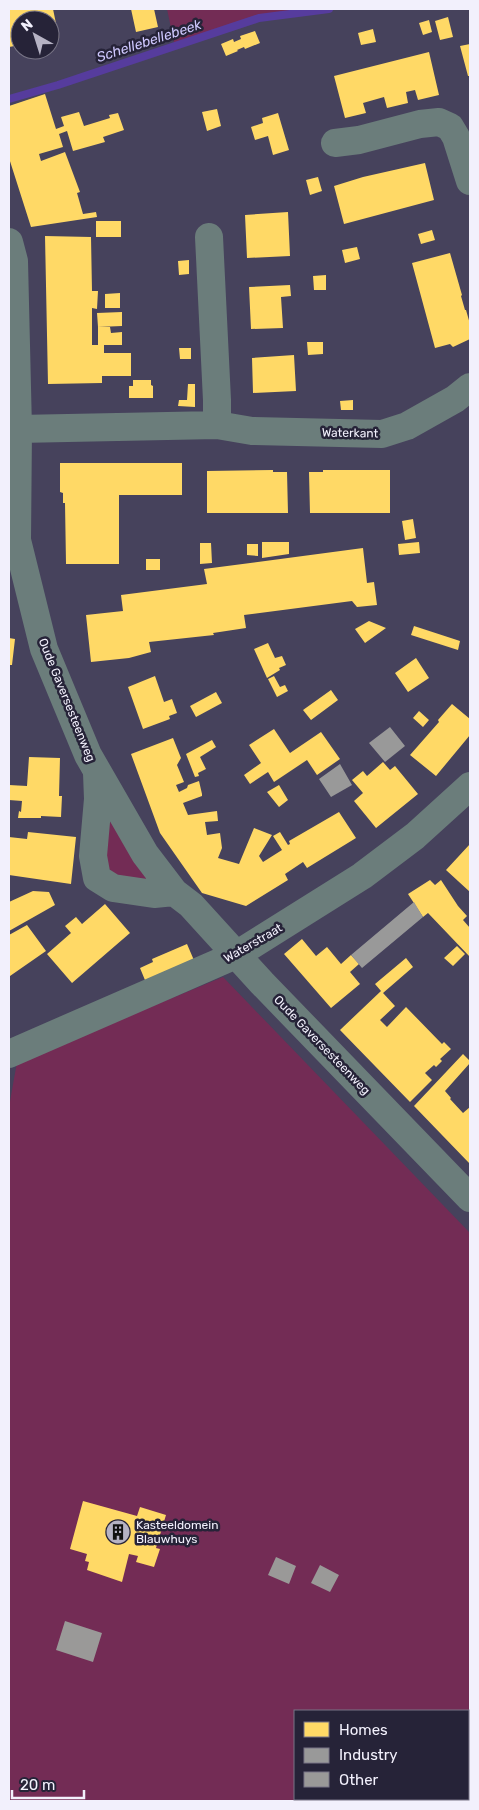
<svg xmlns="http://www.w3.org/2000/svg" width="479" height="1810" font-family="Rubik,sans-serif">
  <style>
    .green { fill: #732c55; fill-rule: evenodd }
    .homes { fill: #ffd966 }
    .industry { fill: #999 }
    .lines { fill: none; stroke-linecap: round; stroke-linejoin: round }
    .stream { stroke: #563c9d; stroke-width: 8 }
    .building { fill: #9a9998 }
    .minor { stroke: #6b7d7b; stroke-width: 28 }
    .labels { text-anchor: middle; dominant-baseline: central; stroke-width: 5; stroke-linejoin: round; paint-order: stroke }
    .street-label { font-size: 12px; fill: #f2f0fc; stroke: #262338 }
    .poi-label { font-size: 12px; fill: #f2f0fc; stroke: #262338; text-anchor: start }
    .water-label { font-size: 14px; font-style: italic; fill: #cfc8fe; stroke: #262338 }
  </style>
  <rect width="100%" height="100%" fill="#46425c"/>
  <path class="green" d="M 167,9 L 329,9 L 259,18 L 175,47 Z
    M 111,822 L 146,877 L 146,879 L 122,881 L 106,866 L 109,823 Z
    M 223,977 L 470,1233 L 470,1801 L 9,1801 L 9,1107 L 17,1062 ZM 295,1711 L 468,1711 L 468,1799 L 295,1799 Z"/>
  <path class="homes" d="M 9,9 L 53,9 L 59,38 L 50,39 L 50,20 L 20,20 L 20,45 L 9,47 Z
    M 131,9 L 154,9 L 158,27 L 136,32 Z
    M 448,17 L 453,37 L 440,40 L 435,21 Z
    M 429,20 L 432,32 L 423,35 L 419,23 Z
    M 373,29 L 376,42 L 361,45 L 358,33 Z
    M 255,31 L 260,43 L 245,49 L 244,47 L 237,50 L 238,51 L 226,56 L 221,44 L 233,39 L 234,42 L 241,39 L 240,36 Z
    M 470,44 L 470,76 L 468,76 L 460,46 Z
    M 429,52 L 439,95 L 418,100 L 415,90 L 406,92 L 408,103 L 387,108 L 384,97 L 363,103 L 366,113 L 345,118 L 334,76 Z
    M 45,94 L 56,129 L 64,126 L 61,117 L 79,112 L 84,126 L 110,118 L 109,115 L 118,113 L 124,130 L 103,137 L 105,142 L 73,151 L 67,131 L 59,134 L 63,147 L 39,154 L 41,161 L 65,152 L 80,192 L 77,193 L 83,214 L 96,212 L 97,217 L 31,227 L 9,158 L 9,106 Z
    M 217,109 L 221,126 L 207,131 L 202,112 Z
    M 278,113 L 289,150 L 273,155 L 268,136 L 255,140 L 251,127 L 263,123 L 262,118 Z
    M 425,163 L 434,200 L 344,224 L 334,186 L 363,177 Z
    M 318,177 L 322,191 L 310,195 L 306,180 Z
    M 288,212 L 290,256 L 247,258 L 245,215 Z
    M 96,221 L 121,221 L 121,237 L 96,237 Z
    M 432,230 L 435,240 L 421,244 L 418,234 Z
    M 45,236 L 91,237 L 92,291 L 98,291 L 97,309 L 92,308 L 92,345 L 98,345 L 98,327 L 110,327 L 111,333 L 122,332 L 122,345 L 104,345 L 104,353 L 131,353 L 131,376 L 102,376 L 102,383 L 48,384 Z
    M 357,247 L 360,259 L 345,263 L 342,250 Z
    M 450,253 L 462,295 L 461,296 L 465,310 L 466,310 L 470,324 L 470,339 L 453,347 L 450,344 L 435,348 L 412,263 Z
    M 189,260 L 189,274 L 179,275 L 178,261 Z
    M 326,275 L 326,290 L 314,290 L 313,276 Z
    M 290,285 L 291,296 L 281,297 L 283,328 L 251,329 L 249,287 Z
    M 120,293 L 120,308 L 105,308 L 105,294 Z
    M 122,312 L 122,326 L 98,327 L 97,313 Z
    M 307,342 L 323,342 L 323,354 L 308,355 Z
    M 179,348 L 191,348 L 191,359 L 180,359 Z
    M 294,355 L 296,391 L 253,393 L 252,358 Z
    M 133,380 L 151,380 L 151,385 L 153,386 L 153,398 L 129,398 L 129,386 L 133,386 Z
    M 188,384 L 195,384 L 195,407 L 178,406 L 179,400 L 187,400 Z
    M 353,400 L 353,410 L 341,410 L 340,401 Z
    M 60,463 L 182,463 L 182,495 L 119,495 L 119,564 L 66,564 L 65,503 L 63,503 L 63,493 L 60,492 Z
    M 273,470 L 273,472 L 287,472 L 288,513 L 207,513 L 207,471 Z
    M 323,470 L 390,470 L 390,513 L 310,513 L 309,472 L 323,472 Z
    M 413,519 L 416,538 L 405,540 L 402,521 Z
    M 262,542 L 289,542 L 289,554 L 262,558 Z
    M 419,542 L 420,553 L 399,555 L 398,544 Z
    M 200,543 L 211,543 L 212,563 L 200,564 Z
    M 247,544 L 258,544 L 258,556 L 247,555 Z
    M 363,548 L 367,583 L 374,582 L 377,605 L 357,607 L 352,601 L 244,615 L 246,628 L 213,633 L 214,635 L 149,642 L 151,652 L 129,658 L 91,662 L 86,615 L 123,611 L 121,595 L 207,584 L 204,569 Z
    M 146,559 L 160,559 L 160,570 L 146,570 Z
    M 369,621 L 386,628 L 365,643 L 355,629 Z
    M 414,626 L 460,641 L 458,650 L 411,635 Z
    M 9,638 L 15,639 L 12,665 L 9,665 Z
    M 268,643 L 275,658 L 282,656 L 286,665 L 279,668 L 280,670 L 267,678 L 254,649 Z
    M 416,658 L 429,678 L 408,692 L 395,673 Z
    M 155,676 L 164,702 L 172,699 L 177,713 L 169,716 L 170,719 L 143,729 L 128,687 Z
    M 274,676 L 280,687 L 285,685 L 288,691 L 277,697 L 268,679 Z
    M 331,690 L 338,700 L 311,720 L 303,710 Z
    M 216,692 L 222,703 L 196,717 L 190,706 Z
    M 452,704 L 470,719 L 470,735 L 436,776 L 410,755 L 439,722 L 438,720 Z
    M 419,711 L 429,720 L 423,727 L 413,718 Z
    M 274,729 L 290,753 L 321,732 L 340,759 L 317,775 L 307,760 L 274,782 L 268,772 L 250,784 L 244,775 L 261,763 L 249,745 Z
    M 173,738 L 181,758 L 177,765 L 184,782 L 176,785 L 179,792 L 187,788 L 188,785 L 199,781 L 202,794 L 202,796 L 183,803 L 188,815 L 217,811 L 218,821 L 205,822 L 207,835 L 220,833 L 222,848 L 218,858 L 239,864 L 254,828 L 272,835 L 259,856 L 263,862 L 282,850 L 273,836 L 280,832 L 288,845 L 290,844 L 289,841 L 339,812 L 356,838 L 307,868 L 303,862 L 285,874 L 288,880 L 246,906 L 202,893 L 160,833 L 131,754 Z
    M 212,740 L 216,747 L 200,757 L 206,769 L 198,773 L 199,776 L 195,777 L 186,754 Z
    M 29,757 L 60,758 L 59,796 L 62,796 L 61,817 L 41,816 L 41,818 L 18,818 L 19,811 L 21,812 L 22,801 L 9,800 L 9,785 L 27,786 Z
    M 383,762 L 390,770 L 395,766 L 418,794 L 376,828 L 354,801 L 363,793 L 352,780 L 363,771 L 367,776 Z
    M 279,785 L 288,800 L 279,807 L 267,792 Z
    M 28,832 L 76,837 L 71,884 L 9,875 L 9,837 L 27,839 Z
    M 470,844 L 470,892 L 446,870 Z
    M 430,880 L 435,885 L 441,880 L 458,906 L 467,916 L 463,920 L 470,928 L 470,957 L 428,913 L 423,917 L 408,894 Z
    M 33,891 L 49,892 L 55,905 L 9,931 L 9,902 Z
    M 105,904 L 130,933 L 72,983 L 47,954 L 71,933 L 65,926 L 76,917 L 82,924 Z
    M 27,925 L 46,951 L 10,976 L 9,973 L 9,935 Z
    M 302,939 L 316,956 L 327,947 L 341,964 L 351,955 L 359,964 L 350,972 L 360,984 L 331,1008 L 284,954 Z
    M 187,944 L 196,965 L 147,985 L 140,968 L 153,962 L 152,959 Z
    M 457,946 L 465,954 L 453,966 L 444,958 Z
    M 406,958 L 413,967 L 383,993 L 395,1006 L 380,1020 L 387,1027 L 406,1007 L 442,1044 L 444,1042 L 451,1049 L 440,1059 L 442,1061 L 436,1067 L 434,1065 L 425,1073 L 432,1080 L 410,1102 L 340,1030 L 381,991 L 375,984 Z
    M 463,1054 L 470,1061 L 470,1063 L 445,1091 L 451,1098 L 450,1099 L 463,1113 L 470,1107 L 470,1164 L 414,1106 Z
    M 83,1501 L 137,1516 L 140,1507 L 166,1515 L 156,1548 L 160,1549 L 154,1567 L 136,1562 L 138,1556 L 129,1554 L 122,1582 L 87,1570 L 89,1562 L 85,1561 L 87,1554 L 70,1549 Z"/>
  <path class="industry" d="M 390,727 L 405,746 L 385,762 L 369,743 Z
    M 340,764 L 352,785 L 331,797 L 319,779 Z
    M 414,902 L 423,917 L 362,968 L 351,955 Z"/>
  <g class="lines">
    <path class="stream" d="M 9,99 L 58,85 L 259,18 L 329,9"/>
  </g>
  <path class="building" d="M 276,1557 L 296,1566 L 289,1584 L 268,1575 Z
    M 320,1565 L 339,1575 L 330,1592 L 311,1583 Z
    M 65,1621 L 102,1633 L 93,1662 L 56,1650 Z"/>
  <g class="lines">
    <path class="minor" d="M 335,143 L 359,140 L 420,124 L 439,122 L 450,127 L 456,137 L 470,181
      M 209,237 L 217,400 L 217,425
      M 9,242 L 14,261 L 18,429 L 17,540 L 44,649 L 88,755 L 145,854 L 174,892 L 191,905 L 262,983 L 470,1198
      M 18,429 L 217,425 L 252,431 L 382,434 L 407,426 L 455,399 L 470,387
      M 97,773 L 98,799 L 93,856 L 97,878 L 113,888 L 154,894 L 174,892
      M 9,1054 L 236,955 L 362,876 L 415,836 L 470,786"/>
  </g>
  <defs>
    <symbol id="building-disc" viewBox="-11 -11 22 22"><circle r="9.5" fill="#b6b3c4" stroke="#262338"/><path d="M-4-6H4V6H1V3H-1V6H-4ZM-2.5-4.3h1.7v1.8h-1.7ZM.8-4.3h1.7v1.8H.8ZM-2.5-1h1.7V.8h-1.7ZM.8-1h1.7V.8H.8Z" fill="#111"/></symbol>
  </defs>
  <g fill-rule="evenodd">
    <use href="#building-disc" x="104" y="1518" width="28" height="28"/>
  </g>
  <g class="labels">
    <g class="street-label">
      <text transform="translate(350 433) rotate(1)">Waterkant</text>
      <text transform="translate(67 700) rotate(68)">Oude Gaversesteenweg</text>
      <text transform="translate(253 943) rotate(-30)">Waterstraat</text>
      <text transform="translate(322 1045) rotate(46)">Oude Gaversesteenweg</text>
    </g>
    <g class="poi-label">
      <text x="136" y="1525">Kasteeldomein<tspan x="136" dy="14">Blauwhuys</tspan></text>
    </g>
    <g class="water-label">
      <text transform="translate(149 41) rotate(-18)">Schellebellebeek</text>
    </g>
  </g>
  <rect width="479" height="1810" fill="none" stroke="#f2f0fc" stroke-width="20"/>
  <rect x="294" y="1710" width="175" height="90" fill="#262338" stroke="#787586"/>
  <rect x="304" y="1722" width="25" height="15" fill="#ffd966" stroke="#787586"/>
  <text x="339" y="1735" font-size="15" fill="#f2f0fc">Homes</text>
  <rect x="304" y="1748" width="25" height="15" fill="#999999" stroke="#787586"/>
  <text x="339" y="1760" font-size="15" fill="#f2f0fc">Industry</text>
  <rect x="304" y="1772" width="25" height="15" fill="#9a9998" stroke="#787586"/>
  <text x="339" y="1785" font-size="15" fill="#f2f0fc">Other</text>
  <g transform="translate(35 35) rotate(321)"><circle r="24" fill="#262338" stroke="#787586"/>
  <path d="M0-4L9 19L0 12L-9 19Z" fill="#b6b3c4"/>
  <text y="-8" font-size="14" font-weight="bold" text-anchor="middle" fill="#f2f0fc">N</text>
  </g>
  <path d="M12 1790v8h72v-8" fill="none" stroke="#f2f0fc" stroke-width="2.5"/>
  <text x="20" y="1790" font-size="15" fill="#f2f0fc" stroke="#262338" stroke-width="4" paint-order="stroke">20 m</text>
</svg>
